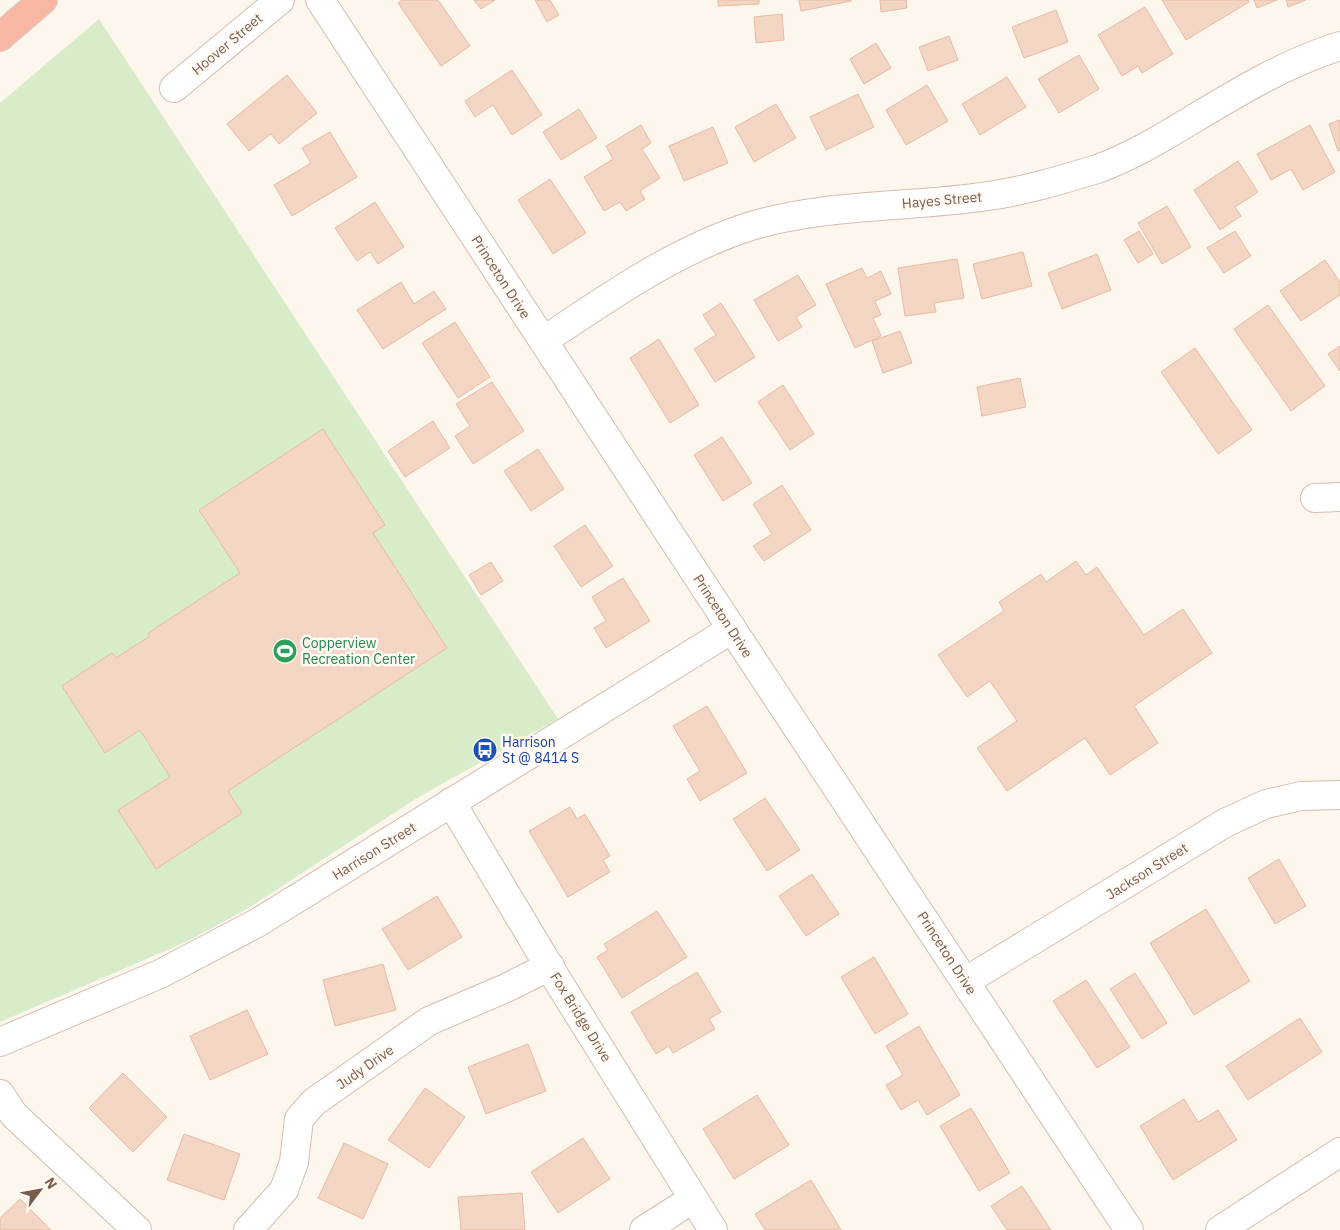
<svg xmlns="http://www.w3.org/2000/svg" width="1340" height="1230" font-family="'IBM Plex Sans',sans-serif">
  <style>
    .green { fill: #d8ecc9 }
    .building { fill: #f3d5c3; stroke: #e6bba3 }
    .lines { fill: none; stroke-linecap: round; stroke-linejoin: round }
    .minor-casing { stroke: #d1beb0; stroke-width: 30 }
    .tertiary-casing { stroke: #d1beb0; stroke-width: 30 }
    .motorway-casing { stroke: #dad1cd; stroke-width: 30 }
    .minor { stroke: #fff; stroke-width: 28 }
    .tertiary { stroke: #fff; stroke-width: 28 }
    .motorway { stroke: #f7b7a3; stroke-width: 28 }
    .labels { text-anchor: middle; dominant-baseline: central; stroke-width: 5; stroke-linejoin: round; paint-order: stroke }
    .street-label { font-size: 14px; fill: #7a5c4d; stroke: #fffaf3 }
    .leisure-label { font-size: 14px; fill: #27864d; stroke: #fffaf3; text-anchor: start }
    .transit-label { font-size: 14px; fill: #164399; stroke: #fffaf3; text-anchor: start }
  </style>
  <rect width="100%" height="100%" fill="#fdf6ec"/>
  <path class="green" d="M 99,19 L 558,719 L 417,798 L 247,909 L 186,942 L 0,1022 L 0,103 Z"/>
  <path class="building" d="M 402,0 L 438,0 L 470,46 L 441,66 L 398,3 Z
    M 474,0 L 495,0 L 481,9 Z
    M 535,0 L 550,0 L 559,15 L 547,22 Z
    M 718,0 L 759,0 L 759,4 L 718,6 Z
    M 799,0 L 851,0 L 851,1 L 801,11 Z
    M 880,0 L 906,0 L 907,8 L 881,12 Z
    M 1162,0 L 1248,0 L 1249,2 L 1186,40 Z
    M 1254,0 L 1277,0 L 1257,8 Z
    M 1286,0 L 1306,0 L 1288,7 Z
    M 1145,7 L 1173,54 L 1142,73 L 1138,66 L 1122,76 L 1098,35 Z
    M 1056,10 L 1068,42 L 1024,58 L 1012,27 Z
    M 782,14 L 784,40 L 756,43 L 754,17 Z
    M 949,36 L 958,60 L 928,71 L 919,47 Z
    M 876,43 L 891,68 L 864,84 L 850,59 Z
    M 1079,55 L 1099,89 L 1059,113 L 1038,79 Z
    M 512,70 L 542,115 L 512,135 L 493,105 L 475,117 L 465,101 Z
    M 287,75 L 317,113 L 279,144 L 271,134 L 249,151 L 227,124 Z
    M 1007,77 L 1026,107 L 980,135 L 962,104 Z
    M 927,85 L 948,121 L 906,145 L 886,110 Z
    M 858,94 L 874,127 L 826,150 L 810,117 Z
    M 776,104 L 796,138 L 754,162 L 735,127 Z
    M 579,109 L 597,138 L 561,160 L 543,132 Z
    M 1340,120 L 1340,150 L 1338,151 L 1329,124 Z
    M 641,125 L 651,143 L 642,149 L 660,178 L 640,191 L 645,199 L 626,211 L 620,202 L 604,211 L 584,177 L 613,159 L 606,146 Z
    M 1310,125 L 1335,172 L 1303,190 L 1291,169 L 1271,180 L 1257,154 Z
    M 713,127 L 728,163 L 684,181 L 669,146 Z
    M 330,132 L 357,177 L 292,216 L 274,185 L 311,163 L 302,148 Z
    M 1238,161 L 1258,192 L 1235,207 L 1241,216 L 1220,230 L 1194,190 Z
    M 550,179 L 586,233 L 553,254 L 518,200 Z
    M 375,202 L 404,247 L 378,264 L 370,252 L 357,261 L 335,228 Z
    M 1167,206 L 1191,247 L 1162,264 L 1138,223 Z
    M 1139,231 L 1153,254 L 1138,263 L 1124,240 Z
    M 1235,231 L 1251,256 L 1224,273 L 1207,248 Z
    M 1023,252 L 1032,286 L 982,299 L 973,264 Z
    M 1097,254 L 1111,290 L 1062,309 L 1048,273 Z
    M 957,259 L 964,298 L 934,303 L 936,312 L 905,316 L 898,268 Z
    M 1325,260 L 1340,282 L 1340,295 L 1301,321 L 1280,291 Z
    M 862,268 L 867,278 L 881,271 L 891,294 L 875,301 L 881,315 L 873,318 L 881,336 L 855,348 L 826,284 Z
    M 798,275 L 816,305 L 796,317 L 802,327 L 778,341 L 754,300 Z
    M 401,282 L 414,304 L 434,291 L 446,309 L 383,349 L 357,310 Z
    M 721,303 L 755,357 L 715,382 L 694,349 L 716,335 L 703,315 Z
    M 1268,305 L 1325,386 L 1291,411 L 1234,329 Z
    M 455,322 L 490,377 L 458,398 L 422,343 Z
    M 900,331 L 912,363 L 883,373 L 872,341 Z
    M 659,339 L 699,405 L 670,423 L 630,358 Z
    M 1340,346 L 1340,371 L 1328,354 Z
    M 1195,348 L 1252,430 L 1218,454 L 1161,372 Z
    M 1020,378 L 1026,407 L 982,416 L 977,387 Z
    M 492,382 L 524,431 L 473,464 L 455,436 L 470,426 L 456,404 Z
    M 783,385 L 814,434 L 790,450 L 758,402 Z
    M 433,421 L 450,448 L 405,477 L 388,451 Z
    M 323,429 L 385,525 L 373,533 L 447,648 L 228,791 L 242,813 L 156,869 L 118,810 L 170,777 L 140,730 L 105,753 L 62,686 L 112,653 L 116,658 L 150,636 L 148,633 L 240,573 L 199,510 Z
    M 722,437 L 752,483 L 723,501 L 694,455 Z
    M 538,449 L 564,489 L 531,511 L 504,471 Z
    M 782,485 L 811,530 L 764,561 L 753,546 L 772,534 L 753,504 Z
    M 585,525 L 613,566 L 581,587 L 554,546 Z
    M 1076,561 L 1086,575 L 1097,567 L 1144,635 L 1183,609 L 1212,653 L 1134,706 L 1158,743 L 1110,775 L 1085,738 L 1007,791 L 977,748 L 1017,721 L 990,681 L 967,697 L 938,655 L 1004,611 L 999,602 L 1041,574 L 1046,582 Z
    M 491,562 L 503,581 L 481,595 L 469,575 Z
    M 623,578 L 650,621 L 606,648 L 594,628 L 606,621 L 592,597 Z
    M 707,706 L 747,773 L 700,801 L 687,779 L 700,771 L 673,726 Z
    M 765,798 L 800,850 L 767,871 L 733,819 Z
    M 570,807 L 577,819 L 585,814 L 610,856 L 603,860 L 610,872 L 568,897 L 529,831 Z
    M 1279,859 L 1306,906 L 1275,924 L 1248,878 Z
    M 812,874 L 839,914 L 806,936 L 779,896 Z
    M 437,896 L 462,937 L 408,970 L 382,929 Z
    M 1206,909 L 1250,981 L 1194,1015 L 1150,943 Z
    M 657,911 L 687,957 L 622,998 L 597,957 L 608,950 L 604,944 Z
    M 874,957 L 908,1014 L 875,1034 L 841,977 Z
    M 383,964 L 396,1010 L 335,1026 L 323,980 Z
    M 697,972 L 721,1012 L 709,1019 L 715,1029 L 673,1053 L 669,1046 L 656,1054 L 631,1012 Z
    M 1135,973 L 1167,1023 L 1142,1039 L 1110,989 Z
    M 1086,980 L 1130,1047 L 1097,1068 L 1053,1001 Z
    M 247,1010 L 268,1054 L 210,1080 L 190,1036 Z
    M 1300,1018 L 1322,1052 L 1248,1100 L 1226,1066 Z
    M 919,1026 L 960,1095 L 927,1115 L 918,1100 L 901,1110 L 886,1085 L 903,1075 L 886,1046 Z
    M 528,1044 L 546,1091 L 486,1114 L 468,1067 Z
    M 123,1073 L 167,1117 L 133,1152 L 89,1108 Z
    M 425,1088 L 465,1117 L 429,1168 L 388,1140 Z
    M 757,1095 L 789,1145 L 734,1179 L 703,1129 Z
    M 1184,1099 L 1198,1122 L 1218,1110 L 1237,1140 L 1173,1180 L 1140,1126 Z
    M 971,1108 L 1010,1173 L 979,1191 L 940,1126 Z
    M 184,1134 L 240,1154 L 224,1200 L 167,1180 Z
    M 583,1138 L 610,1179 L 558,1213 L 531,1172 Z
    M 344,1143 L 388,1164 L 363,1219 L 318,1198 Z
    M 811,1180 L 841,1230 L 765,1230 L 755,1214 Z
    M 1022,1186 L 1051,1230 L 1007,1230 L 991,1206 Z
    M 522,1193 L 525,1230 L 461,1230 L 458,1197 Z
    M 20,1199 L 51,1230 L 0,1230 L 0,1218 Z"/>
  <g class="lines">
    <defs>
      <path id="minor" d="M 320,0 L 732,629
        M 174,88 L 280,0
        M 543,341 C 609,297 675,250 751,226 C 828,203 909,208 988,196 C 1024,191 1061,180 1097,169 C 1128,158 1157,141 1185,124 C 1235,94 1285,63 1340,46
        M 1315,498 L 1340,497
        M 451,802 L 556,978 L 713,1230
        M 966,981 L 1225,823 L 1266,804 L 1301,796 L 1340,795
        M 0,1094 L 14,1115 L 137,1230
        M 248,1230 L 284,1190 L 294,1162 L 299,1119 L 314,1102 L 429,1021 L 506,988 L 550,966
        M 644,1230 L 693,1199
        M 1220,1230 L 1340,1152"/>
      <path id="tertiary" d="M 0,1042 L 160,974 L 257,923 L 732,629 L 1129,1230"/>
      <path id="motorway" d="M 0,37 L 43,0"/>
    </defs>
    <use href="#minor" class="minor-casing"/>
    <use href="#tertiary" class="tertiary-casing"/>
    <use href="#motorway" class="motorway-casing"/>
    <use href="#minor" class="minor"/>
    <use href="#tertiary" class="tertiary"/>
    <use href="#motorway" class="motorway"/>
  </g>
  <defs>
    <symbol id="stadium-disc" viewBox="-11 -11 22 22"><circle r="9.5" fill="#2e9e5b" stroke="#fffaf3"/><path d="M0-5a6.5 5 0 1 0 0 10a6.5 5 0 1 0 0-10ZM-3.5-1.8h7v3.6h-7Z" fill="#fff"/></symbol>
    <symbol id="bus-disc" viewBox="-11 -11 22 22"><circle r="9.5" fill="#1a4fb4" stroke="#fffaf3"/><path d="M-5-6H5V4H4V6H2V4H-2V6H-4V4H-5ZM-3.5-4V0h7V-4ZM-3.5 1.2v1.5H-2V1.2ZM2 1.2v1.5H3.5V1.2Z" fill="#fff"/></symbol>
  </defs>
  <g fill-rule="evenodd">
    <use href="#stadium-disc" x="271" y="637" width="28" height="28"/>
    <use href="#bus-disc" x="471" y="736" width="28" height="28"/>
  </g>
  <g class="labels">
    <g class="street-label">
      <text transform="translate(227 44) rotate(-40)">Hoover Street</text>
      <text transform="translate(942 200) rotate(-5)">Hayes Street</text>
      <text transform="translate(501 277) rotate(57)">Princeton Drive</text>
      <text transform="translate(723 616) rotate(57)">Princeton Drive</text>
      <text transform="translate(374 851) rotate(-32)">Harrison Street</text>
      <text transform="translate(1147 871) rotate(-32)">Jackson Street</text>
      <text transform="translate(947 953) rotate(57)">Princeton Drive</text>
      <text transform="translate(581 1017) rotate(58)">Fox Bridge Drive</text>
      <text transform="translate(365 1067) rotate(-35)">Judy Drive</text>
    </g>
    <g class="leisure-label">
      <text x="302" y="643">Copperview<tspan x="302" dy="16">Recreation Center</tspan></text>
    </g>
    <g class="transit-label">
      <text x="502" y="742">Harrison<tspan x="502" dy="16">St @ 8414 S</tspan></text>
    </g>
  </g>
  <g transform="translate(40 1190) rotate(58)" stroke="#fffaf3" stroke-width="4" paint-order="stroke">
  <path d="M0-4L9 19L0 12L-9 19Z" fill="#7a5c4d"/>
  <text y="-8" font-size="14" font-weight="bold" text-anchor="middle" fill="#7a5c4d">N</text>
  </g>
</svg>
